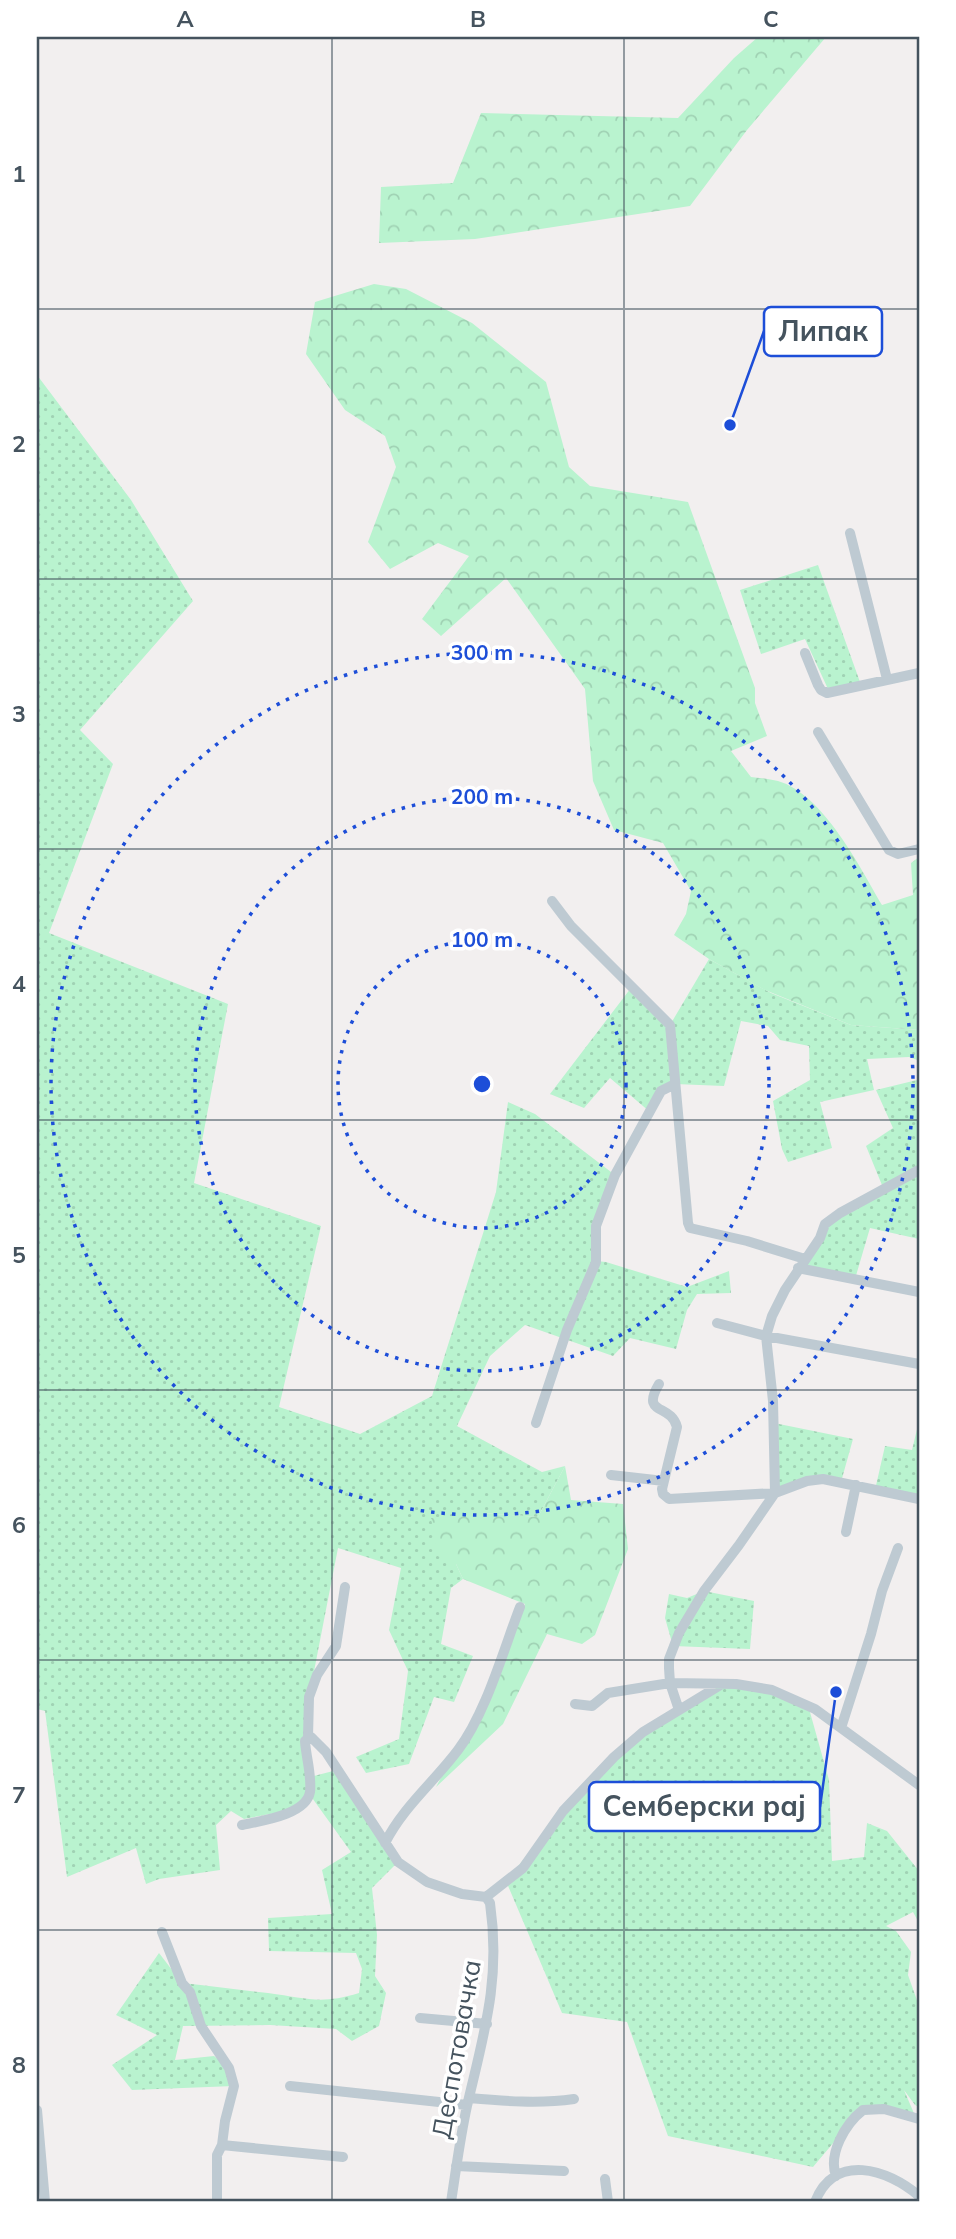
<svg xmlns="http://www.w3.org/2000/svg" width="956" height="2239" font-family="Mulish,sans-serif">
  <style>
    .grass { fill: url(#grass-dots) }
    .forest { fill: url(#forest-crowns) }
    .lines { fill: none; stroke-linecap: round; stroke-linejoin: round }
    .minor { stroke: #becad2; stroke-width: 10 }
    .grid { fill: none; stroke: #45535e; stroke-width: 2; stroke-opacity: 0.55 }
    .ring { fill: none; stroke: #1d4ed8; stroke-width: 3.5; stroke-dasharray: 3.5 7 }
    .labels { text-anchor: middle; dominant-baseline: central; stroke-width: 7; stroke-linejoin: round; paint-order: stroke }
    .street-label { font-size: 26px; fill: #45535e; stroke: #fff }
    .centre { fill: #1d4ed8; stroke: #fff; stroke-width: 3.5 }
    .ring-label { font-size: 21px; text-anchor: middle; font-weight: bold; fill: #1d4ed8; stroke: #fff; stroke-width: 7; stroke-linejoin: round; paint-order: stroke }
    .leader { fill: none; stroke: #1d4ed8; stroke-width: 2.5 }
    .callout-dot { fill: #1d4ed8; stroke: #fff; stroke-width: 2.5 }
    .callout { fill: #fff; stroke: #1d4ed8; stroke-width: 2.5 }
    .callout-label { font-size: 28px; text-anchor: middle; font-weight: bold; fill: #45535e }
    .neatline { fill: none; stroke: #45535e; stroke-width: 2.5 }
    .grid-label { font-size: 23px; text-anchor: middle; font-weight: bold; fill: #45535e }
  </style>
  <defs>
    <pattern id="grass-dots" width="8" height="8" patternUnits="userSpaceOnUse" patternTransform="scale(1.75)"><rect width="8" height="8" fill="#b9f3cf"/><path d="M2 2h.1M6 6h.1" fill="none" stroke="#a0d2b4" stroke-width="1.8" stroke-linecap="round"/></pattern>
    <pattern id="forest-crowns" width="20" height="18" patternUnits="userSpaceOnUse" patternTransform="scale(1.75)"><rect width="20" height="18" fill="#b9f3cf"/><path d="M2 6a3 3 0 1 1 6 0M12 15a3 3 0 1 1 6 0" fill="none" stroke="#a0d2b4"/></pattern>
  </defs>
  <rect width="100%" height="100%" fill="#f2efef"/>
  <path class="grass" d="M 37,375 L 131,500 L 193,601 L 80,730 L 113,764 L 49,933 L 228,1004 L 194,1183 L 321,1226 L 279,1407 L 360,1434 L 432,1396 L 496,1192 L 508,1102 L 535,1114 L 615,1175 L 596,1226 L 596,1261 L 606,1262 L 687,1287 L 729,1271 L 731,1293 L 697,1294 L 687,1310 L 676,1349 L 630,1338 L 613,1356 L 525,1325 L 490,1356 L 457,1426 L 542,1472 L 565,1466 L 538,1517 L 483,1513 L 456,1564 L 463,1579 L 451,1588 L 441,1644 L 473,1656 L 454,1702 L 434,1697 L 409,1764 L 366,1773 L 356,1757 L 399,1739 L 408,1671 L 389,1630 L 401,1568 L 338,1548 L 309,1697 L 310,1777 L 337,1770 L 398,1862 L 372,1888 L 377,1935 L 375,1976 L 386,1993 L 379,2026 L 352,2041 L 336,2029 L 270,2025 L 183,2026 L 175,2060 L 214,2056 L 229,2068 L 234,2086 L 132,2090 L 112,2065 L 157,2035 L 116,2015 L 159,1953 L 182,1983 C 211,1986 240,1990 268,1993 C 307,1998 320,2005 359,1993 L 362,1969 L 356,1953 L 269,1951 L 268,1918 L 332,1914 L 322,1870 L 351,1852 L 310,1795 L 296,1809 L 244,1819 L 231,1811 L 216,1825 L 220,1870 L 159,1879 L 146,1884 L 136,1848 L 67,1877 L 45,1711 L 37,1709 Z
    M 818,565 L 860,682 L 828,689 L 805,639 L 761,654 L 740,590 Z
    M 709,959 L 771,993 L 851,1025 L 919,1030 L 919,1239 L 870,1228 L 855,1279 L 798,1268 L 825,1224 L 884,1190 L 866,1146 L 893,1128 L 876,1090 L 917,1080 L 917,1060 L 909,1057 L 867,1059 L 874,1090 L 820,1102 L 832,1148 L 788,1162 L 782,1149 L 773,1101 L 810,1080 L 809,1046 L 780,1040 L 768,1026 L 741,1021 L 724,1086 L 675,1084 L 666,1088 L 650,1112 L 610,1078 L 584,1108 L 550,1094 L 634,984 L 670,1025 Z
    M 919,1421 L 919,1499 L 875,1490 L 885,1446 L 912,1450 Z
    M 774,1423 L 853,1439 L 841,1482 L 823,1479 L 775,1493 Z
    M 704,1591 L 754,1601 L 750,1649 L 673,1646 L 665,1618 L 669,1594 L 687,1598 Z
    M 723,1684 L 751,1685 L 808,1705 L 829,1780 L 832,1861 L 864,1857 L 867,1823 L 887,1831 L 919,1871 L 919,1923 L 913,1912 L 886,1926 L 896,1931 L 911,1952 L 908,1975 L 919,2006 L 919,2107 L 915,2105 L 904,2090 L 916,2118 L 894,2110 L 856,2116 L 813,2167 L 668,2136 L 627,2022 L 562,2013 L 506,1881 L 558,1817 L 643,1732 Z"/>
  <path class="forest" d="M 758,37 L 826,37 L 747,130 L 690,206 L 475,239 L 379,243 L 381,187 L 453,183 L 481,113 L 678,118 L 734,58 Z
    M 374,284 L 406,289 L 472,323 L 546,382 L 569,467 L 590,486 L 688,502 L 755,688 L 755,703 L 767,736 L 731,751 L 751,777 C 760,778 770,779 778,781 C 823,794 860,867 882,905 L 913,895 L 911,863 L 919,857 L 919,1030 L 851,1025 L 765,990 L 709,959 L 674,935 L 686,914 L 691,891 L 663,843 L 614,830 L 593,781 L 585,689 L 506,578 L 441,636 L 422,619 L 469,556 L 438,543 L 390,569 L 368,542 L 396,467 L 385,436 L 345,410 L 306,354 L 315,302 Z
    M 565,1466 L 571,1500 L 623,1504 L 628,1549 L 595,1635 L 582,1644 L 547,1634 L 503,1724 L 436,1787 L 477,1711 L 525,1604 L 463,1579 L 456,1564 L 438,1556 L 431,1518 L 483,1513 L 538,1517 Z"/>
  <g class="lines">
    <path class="minor" d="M 850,533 L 887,679
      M 805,653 L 818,685 L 821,690 L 827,693 L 919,673
      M 818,732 L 889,850 L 898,854 L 919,849
      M 552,901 L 571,926 L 670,1025 L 688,1223 L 690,1228 L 747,1241 L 805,1259
      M 798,1268 L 919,1292
      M 717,1323 L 766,1336 L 919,1364
      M 659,1384 C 640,1416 671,1403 677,1427 L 662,1489 L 663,1494 L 669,1499 L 775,1493 L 807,1481 L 823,1479 L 919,1499
      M 536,1423 L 567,1330 L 596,1262 L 596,1226 L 615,1175 L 661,1091 L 675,1084
      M 611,1475 L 664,1481
      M 846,1532 L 856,1485
      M 575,1704 L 592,1706 L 608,1693 L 670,1683 L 736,1684 L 772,1690 L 815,1709 L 919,1785
      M 679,1710 L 670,1683 L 669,1668 L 669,1659 L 679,1633 L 704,1591 L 739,1545 L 775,1493 L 773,1401 L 766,1336 L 772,1316 L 785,1290 L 820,1238 L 825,1224 L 840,1213 L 919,1170
      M 841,1728 L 871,1634 L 882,1591 L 898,1548
      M 308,1737 L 309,1697 L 317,1675 L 336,1646 L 345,1587
      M 242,1825 C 261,1821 306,1815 310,1792 C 312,1776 306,1757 305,1741 L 311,1737 L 326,1752 L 398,1862 L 427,1882 L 462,1894 L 486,1897
      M 385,1843 C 403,1807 434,1782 458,1750 C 486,1713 503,1651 520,1607
      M 486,1897 L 523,1868 L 563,1811 L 614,1757 L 643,1732 L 722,1684
      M 162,1932 L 182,1983 L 190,1992 L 201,2026 L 229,2068 L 234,2086 L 225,2121 L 222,2145 L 217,2155 L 217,2202
      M 420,2018 L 487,2024
      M 290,2086 L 467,2105
      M 469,2098 C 504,2101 539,2104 574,2099
      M 37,2110 L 45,2202
      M 222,2145 L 343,2157
      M 456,2166 L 564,2171
      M 836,2176 C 828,2154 845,2124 863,2110 L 884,2109 L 919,2119
      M 605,2179 L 608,2202
      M 451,2202 C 456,2170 460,2138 467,2106 C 484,2033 501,1980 490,1903 L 486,1897
      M 815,2202 C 834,2152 888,2169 919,2196"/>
  </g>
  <path class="grid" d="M 332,37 L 332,2202M 624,37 L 624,2202M 37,309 L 919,309M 37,579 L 919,579M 37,849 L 919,849M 37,1120 L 919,1120M 37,1390 L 919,1390M 37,1660 L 919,1660M 37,1930 L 919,1930"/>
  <g class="ring">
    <circle cx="482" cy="1084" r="144"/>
    <circle cx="482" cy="1084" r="287"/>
    <circle cx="482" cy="1084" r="431"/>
  </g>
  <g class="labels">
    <g class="street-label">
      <text transform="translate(456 2049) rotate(-80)">Деспотовачка</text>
    </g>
  </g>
  <circle cx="482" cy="1084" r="10" class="centre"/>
  <g class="ring-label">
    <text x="482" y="660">300 m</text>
    <text x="482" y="804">200 m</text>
    <text x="482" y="947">100 m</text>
  </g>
  <path class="leader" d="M730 425L764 331M836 1692L820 1807"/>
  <g class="callout-dot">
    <circle cx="730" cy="425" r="7"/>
    <circle cx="836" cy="1692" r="7"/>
  </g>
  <g class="callout">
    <rect x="764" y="307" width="118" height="49" rx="7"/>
    <rect x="589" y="1782" width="231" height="49" rx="7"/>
  </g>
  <g class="callout-label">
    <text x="823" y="341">Липак</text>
    <text x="704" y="1816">Семберски рај</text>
  </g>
  <rect width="956" height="2239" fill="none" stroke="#ffffff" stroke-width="77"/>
  <rect x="38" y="38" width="880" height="2162" class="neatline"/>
  <g class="grid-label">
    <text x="185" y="27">A</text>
    <text x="478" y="27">B</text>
    <text x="771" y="27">C</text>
    <text x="19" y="182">1</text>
    <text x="19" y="452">2</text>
    <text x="19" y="722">3</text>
    <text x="19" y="992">4</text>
    <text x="19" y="1263">5</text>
    <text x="19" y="1533">6</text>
    <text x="19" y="1803">7</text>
    <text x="19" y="2073">8</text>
  </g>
</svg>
